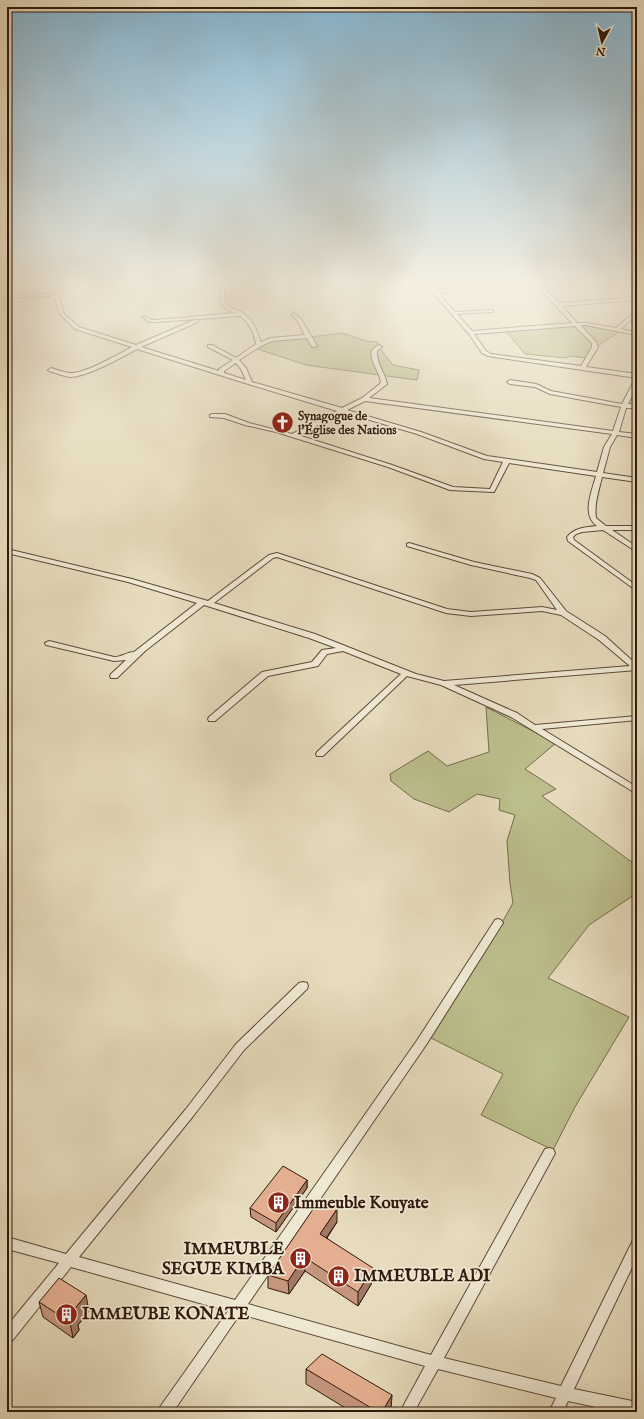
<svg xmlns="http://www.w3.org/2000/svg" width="644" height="1419" font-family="'IM FELL English',serif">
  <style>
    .green { fill: #bcbe8c; stroke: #766c4c }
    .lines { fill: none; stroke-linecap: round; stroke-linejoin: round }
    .minor-casing { stroke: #5e4a39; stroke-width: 2 }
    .minor { fill: #efe8d3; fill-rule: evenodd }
    .wall { fill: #c4967c; stroke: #311a0d }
    .shaded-wall { fill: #a07a65; stroke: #311a0d }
    .building { fill: #e4af90; stroke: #311a0d }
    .labels { text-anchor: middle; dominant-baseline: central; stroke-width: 3.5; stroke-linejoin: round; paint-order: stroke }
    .far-poi-label { font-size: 12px; font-weight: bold; fill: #311a0d; stroke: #efe8d3; text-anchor: start }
    .near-poi-label { font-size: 17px; font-weight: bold; fill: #311a0d; stroke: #efe8d3; text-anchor: start }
  </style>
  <rect width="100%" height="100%" fill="#e6dbbc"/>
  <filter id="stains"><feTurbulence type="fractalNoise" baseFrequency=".005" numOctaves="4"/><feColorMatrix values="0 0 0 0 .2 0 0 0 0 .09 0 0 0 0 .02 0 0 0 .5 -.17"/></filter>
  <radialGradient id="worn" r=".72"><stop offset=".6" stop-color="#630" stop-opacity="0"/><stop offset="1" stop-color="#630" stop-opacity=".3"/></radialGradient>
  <path class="green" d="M 581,325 L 619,332 L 602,343 L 586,358 L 569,356 L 566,358 L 525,354 L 506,331 Z
    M 343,333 L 365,341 L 377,342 L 379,347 L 393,365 L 419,370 L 417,380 L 306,365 L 257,349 L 268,342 Z
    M 486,707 L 556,743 L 525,769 L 556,789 L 542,796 L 637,866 L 637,893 L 589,925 L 548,978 L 629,1017 L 575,1107 L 553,1150 L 481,1115 L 503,1074 L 431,1038 L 490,944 L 513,903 L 510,883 L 507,841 L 515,815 L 499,810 L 500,799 L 477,794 L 449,812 L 414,799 L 391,781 L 390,774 L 428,751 L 447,766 L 489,752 Z"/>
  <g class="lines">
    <defs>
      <path id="minor" d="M 212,281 L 217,281 L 224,289 L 225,302 L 230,307 L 243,313 L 250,319 L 255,327 L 261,342 L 271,338 L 305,335 L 297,320 L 292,314 L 294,313 L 301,319 L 317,346 L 312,347 L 307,338 L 272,341 L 261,346 L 239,360 L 246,368 L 252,382 L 342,408 L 362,398 L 381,383 C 380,371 369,362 372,350 L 379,345 L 382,347 L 377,351 C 376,364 385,372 387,384 L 369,398 L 613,431 L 621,407 L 550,394 L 535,387 L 510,384 L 507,382 L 510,380 L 536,384 L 551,391 L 622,404 L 634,381 L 637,379 L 637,386 L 628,404 L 637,404 L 637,408 L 626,408 L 619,432 L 637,434 L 637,438 L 617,435 L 610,447 L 603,473 L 637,478 L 637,482 L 602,477 C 599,490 594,504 596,518 L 606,526 L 637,526 L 637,530 L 612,530 L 637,547 L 637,552 L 603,530 L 582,532 L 576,534 L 573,537 L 574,540 L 637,586 L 637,591 L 568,541 L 567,537 C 574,528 586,527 597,526 C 581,515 592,491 596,476 L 509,463 L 494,492 L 450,490 L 388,467 L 276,432 L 245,425 L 224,418 L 210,417 L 210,415 L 212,414 L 225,414 L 249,423 L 292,434 L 337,411 L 248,384 L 137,349 C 122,357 87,377 70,377 C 64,376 56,373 49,371 L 48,370 L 51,368 C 57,370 63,372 69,373 C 83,375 119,354 132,347 L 75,329 L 60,314 L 55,298 L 44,296 L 7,298 L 7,296 L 44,294 L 56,295 L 59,290 L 56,284 L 60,283 L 63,290 L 59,297 L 64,314 L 79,327 L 136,345 L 194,320 L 198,320 L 198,322 L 141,347 L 219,371 L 219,369 L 233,360 L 208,347 L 208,345 L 212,345 L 236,358 L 256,344 C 254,333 250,323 240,316 L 155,322 L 148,322 L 143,317 L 145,316 L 151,320 L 155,320 L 235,313 L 226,309 L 221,303 L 220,289 ZM 236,363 L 241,369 L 246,380 L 224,373 L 224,371 ZM 365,401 L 612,434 L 604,447 L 597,472 L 487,456 L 421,432 L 347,410 ZM 343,412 L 417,434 L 484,459 L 503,462 L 490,489 L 453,487 L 392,465 L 298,435 Z
        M 388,281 L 401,281 C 398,283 391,283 388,281 Z
        M 423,281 L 427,281 L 437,291 C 456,286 476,285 496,284 C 521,282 541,281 566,281 L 564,282 L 540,284 L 559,303 L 628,298 L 605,281 L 610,281 L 612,283 L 637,281 L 637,283 L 615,285 L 633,298 L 637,298 L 637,300 L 562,306 L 577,323 L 586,323 L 616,328 L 637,310 L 637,314 L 621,329 L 637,333 L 637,335 L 586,325 L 580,325 L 596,342 L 598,347 L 586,367 L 637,374 L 637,378 L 488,356 L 482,353 L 469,334 ZM 535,284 L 572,323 L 472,331 L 457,314 L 491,312 L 493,312 L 493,310 L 455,312 L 439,294 C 468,285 505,286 535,284 ZM 575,326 L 592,343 L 592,347 L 581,366 L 491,354 L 486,351 L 474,334 Z
        M 409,543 L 474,562 L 532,574 L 540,578 L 566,611 L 605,636 L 637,665 L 637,670 L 454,685 L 517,713 L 535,725 L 637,716 L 637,720 L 542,729 L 637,787 L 637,794 L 511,717 L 441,685 L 407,676 L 323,756 L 317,756 L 316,754 L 317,752 L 401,674 L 343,651 L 327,654 L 318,666 L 268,676 L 215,721 L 209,721 L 208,719 L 209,717 L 262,672 L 312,662 L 322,650 L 336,648 L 309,638 L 204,605 L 145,651 L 117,678 L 111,678 L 110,676 L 111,674 L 126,660 L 114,661 L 46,645 L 45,643 L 49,641 L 114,657 C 122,657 127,652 134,652 L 197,603 L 128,582 L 7,553 L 7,549 L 132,579 L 208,601 L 269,555 L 277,553 L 447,609 L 471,612 L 542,607 L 557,610 L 536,580 L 530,578 L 471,565 L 407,546 L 407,544 ZM 277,557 L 446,613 L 471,616 L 542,611 L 561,615 L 599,640 L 630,666 L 444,681 L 416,674 L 315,634 L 214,603 L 273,558 Z
        M 498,919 L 501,920 L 503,923 L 501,926 L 426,1045 L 248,1304 L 431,1355 L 545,1149 L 549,1148 L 553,1149 L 555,1153 L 553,1157 L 444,1358 L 561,1386 L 633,1240 L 637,1238 L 637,1257 L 574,1389 L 637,1402 L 637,1412 L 619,1412 L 568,1401 L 563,1412 L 549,1412 L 556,1398 L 438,1369 L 414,1412 L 400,1412 L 425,1366 L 240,1314 L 173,1412 L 158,1412 L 160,1407 L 228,1311 L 71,1267 L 12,1341 L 7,1342 L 7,1326 L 59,1263 L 7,1249 L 7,1237 L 66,1254 L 186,1109 L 236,1044 L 299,983 L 303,982 L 307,983 L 308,986 L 307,989 L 244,1050 L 194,1115 L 79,1257 L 235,1300 L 418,1039 L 495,920 Z"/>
    </defs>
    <use href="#minor" class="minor-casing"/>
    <use href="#minor" class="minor"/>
  </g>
  <path class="wall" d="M 307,1180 L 307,1188 L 276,1232 L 251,1217 L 250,1208 Z
    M 337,1222 L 327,1238 L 373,1281 L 358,1306 L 305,1271 L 289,1294 L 268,1288 L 268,1275 Z
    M 39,1302 L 89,1311 L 78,1325 L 79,1330 L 73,1338 L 43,1317 Z
    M 306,1369 L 391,1410 L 390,1412 L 352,1412 L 306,1384 Z"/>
  <path class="shaded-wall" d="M 307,1180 L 307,1188 L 276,1232 L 276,1223 Z
    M 337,1209 L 337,1222 L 320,1247 L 320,1234 Z
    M 304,1257 L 305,1271 L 289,1294 L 288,1281 Z
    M 373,1268 L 373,1281 L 358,1306 L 358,1292 Z
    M 86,1295 L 89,1311 L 78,1325 L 79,1330 L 73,1338 L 70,1322 L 72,1312 Z
    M 392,1395 L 391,1410 L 390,1412 L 382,1412 Z"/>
  <path class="building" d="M 283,1166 L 307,1180 L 276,1223 L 250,1208 Z
    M 320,1199 L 337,1209 L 320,1234 L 373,1268 L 358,1292 L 304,1257 L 288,1281 L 268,1275 Z
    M 59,1278 L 86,1295 L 72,1312 L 76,1314 L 70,1322 L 39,1302 Z
    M 322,1354 L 392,1395 L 382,1412 L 378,1412 L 306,1369 Z"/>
  <linearGradient id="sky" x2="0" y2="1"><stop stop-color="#87b7d3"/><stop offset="0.59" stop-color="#f4efe1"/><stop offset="1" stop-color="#f4efe1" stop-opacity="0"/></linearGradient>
  <rect width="644" height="480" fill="url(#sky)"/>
  <defs>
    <symbol id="church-disc" viewBox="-11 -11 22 22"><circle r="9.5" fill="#8f2418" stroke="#efe8d3"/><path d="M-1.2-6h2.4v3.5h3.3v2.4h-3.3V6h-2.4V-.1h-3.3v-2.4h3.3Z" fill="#fff"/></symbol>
    <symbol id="building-disc" viewBox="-11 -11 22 22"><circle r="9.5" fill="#8f2418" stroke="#efe8d3"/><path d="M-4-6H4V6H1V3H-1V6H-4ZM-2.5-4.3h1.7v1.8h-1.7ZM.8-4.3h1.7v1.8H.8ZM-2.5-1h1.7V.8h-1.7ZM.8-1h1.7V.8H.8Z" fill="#fff"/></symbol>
  </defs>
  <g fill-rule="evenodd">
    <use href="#church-disc" x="270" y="410" width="25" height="25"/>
    <use href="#building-disc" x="266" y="1190" width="25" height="25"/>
    <use href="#building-disc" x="288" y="1246" width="25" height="25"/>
    <use href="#building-disc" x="326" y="1264" width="25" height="25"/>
    <use href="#building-disc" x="54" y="1302" width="25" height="25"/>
  </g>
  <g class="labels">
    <g class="far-poi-label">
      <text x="298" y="416">Synagogue de<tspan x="298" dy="14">l'Église des Nations</tspan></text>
    </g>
    <g class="near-poi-label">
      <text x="294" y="1203">Immeuble Kouyate</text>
      <text x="284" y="1249" text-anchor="end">IMMEUBLE<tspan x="284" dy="20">SEGUE KIMBA</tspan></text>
      <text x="354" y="1276">IMMEUBLE ADI</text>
      <text x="82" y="1314">IMMEUBE KONATE</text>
    </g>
  </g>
  <rect width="644" height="1419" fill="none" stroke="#e6dbbc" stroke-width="24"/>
  <rect x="8" y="8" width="628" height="1403" fill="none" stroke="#311a0d" stroke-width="2"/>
  <rect x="12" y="12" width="620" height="1395" fill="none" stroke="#311a0d"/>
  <g transform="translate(602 42) rotate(188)" stroke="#efe8d3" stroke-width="3" paint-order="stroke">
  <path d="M0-3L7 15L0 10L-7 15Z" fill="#311a0d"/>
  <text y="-6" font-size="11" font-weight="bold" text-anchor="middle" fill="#311a0d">N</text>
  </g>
  <rect width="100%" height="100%" filter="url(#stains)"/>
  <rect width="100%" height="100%" fill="url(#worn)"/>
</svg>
